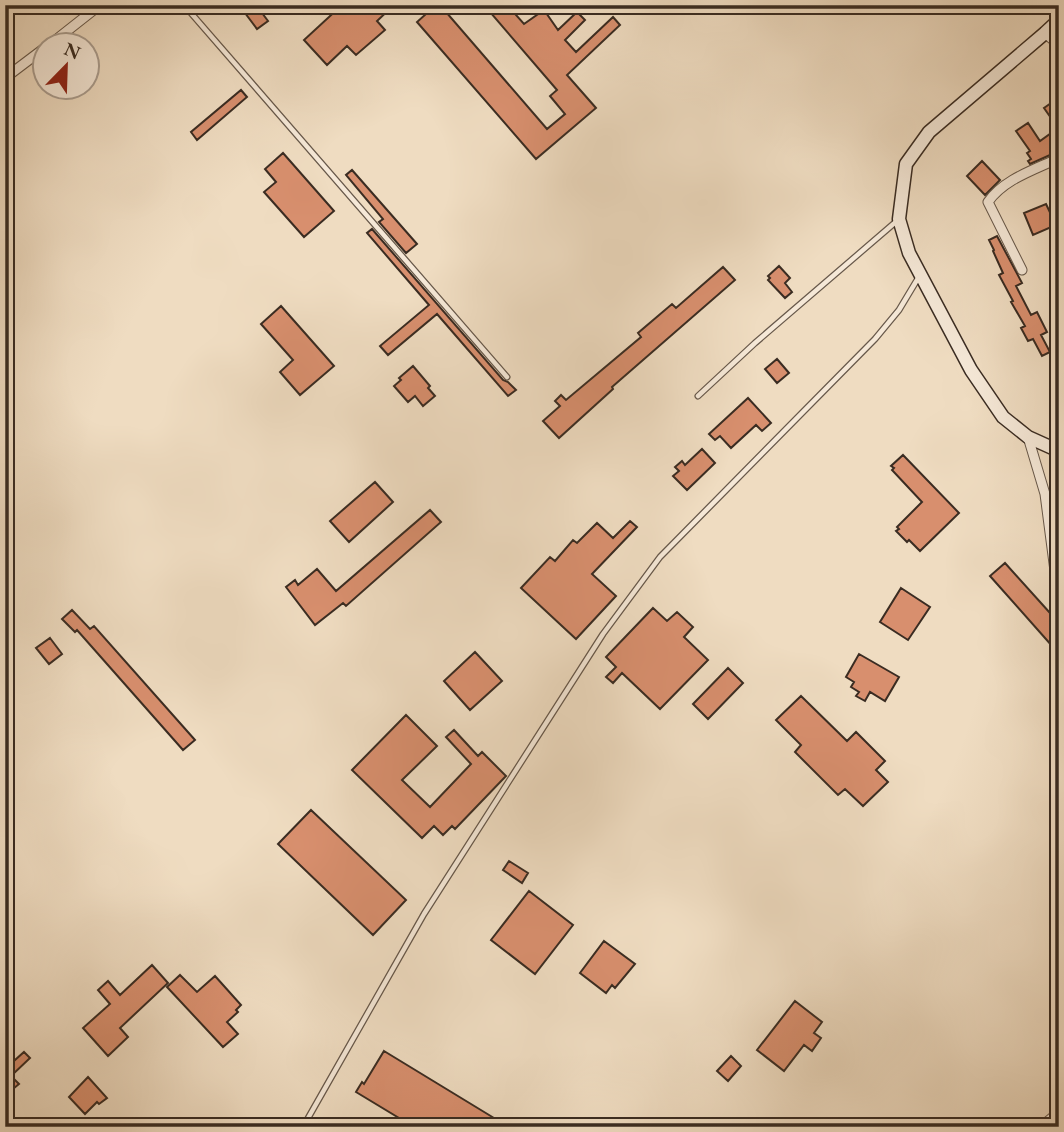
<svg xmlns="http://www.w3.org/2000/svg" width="1064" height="1132" font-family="'EB Garamond',serif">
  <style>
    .building { fill: #d88f6e; stroke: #3a2c22; stroke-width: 2 }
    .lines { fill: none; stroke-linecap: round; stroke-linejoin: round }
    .lane-casing { stroke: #67584a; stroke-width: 7 }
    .street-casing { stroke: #67584a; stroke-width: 11 }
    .secondary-casing { stroke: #3a2c22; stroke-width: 15 }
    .lane { stroke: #f5e8d7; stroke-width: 4.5 }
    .street { stroke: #f5e8d7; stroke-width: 9 }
    .secondary { stroke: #f5e8d7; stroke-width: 12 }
    .rail-casing { stroke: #3a2c22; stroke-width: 6 }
    .rail { stroke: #f5e8d7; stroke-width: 3.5; stroke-dasharray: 10; stroke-linecap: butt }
  </style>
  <rect width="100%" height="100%" fill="#efdcc1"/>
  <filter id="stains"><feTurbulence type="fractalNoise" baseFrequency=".00286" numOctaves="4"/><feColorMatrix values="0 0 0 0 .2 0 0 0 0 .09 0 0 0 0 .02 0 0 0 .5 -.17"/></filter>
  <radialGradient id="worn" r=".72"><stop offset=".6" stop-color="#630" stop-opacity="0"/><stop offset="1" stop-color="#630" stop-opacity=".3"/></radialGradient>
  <path class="building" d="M 239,5 L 256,5 L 268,21 L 257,29 Z
    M 342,5 L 394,5 L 377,21 L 385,30 L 356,55 L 347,46 L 327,65 L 304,40 Z
    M 436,5 L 440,5 L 547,129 L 565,114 L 550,96 L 557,90 L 484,5 L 507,5 L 524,24 L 544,10 L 558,30 L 577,12 L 585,20 L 565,40 L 576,52 L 613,17 L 620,25 L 567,75 L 596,108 L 536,159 L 417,22 Z
    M 241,90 L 247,97 L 197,140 L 191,132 Z
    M 1051,103 L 1059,113 L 1059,151 L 1030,164 L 1028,161 L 1031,159 L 1027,153 L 1030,151 L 1016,131 L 1028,123 L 1040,141 L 1058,128 L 1044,108 Z
    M 283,153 L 334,211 L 304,237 L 264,192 L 276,182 L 265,169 Z
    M 982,161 L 1000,180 L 985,195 L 967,176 Z
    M 352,170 L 417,244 L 406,253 L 379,222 L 383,219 L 346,175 Z
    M 1046,204 L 1056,225 L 1033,235 L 1024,213 Z
    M 372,229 L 503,380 L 508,382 L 516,390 L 508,396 L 437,314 L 388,355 L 380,346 L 429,305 L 367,233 Z
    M 997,236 L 1022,283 L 1016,286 L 1031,315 L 1037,312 L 1047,332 L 1041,335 L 1050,352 L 1042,356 L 1033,339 L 1028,341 L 1021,328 L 1025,326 L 1011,302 L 1013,301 L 999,275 L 1003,273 L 993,251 L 994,250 L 989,240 Z
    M 779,266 L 790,278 L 785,283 L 792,292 L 785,298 L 768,280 L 770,278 L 768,276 Z
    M 723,267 L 735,280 L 612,387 L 613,389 L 559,438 L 543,421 L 560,406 L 555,401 L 561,395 L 566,400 L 641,337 L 638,333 L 672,304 L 676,308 Z
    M 281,306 L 334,366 L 300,395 L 280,372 L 293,360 L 261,324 Z
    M 777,359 L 789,373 L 777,383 L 765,369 Z
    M 413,366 L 430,386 L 428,388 L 435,396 L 423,406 L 415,396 L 408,402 L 394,386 L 401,380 L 399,378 Z
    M 748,398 L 771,423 L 762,431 L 756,425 L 731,448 L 720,436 L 715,440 L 709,434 Z
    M 702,449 L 715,463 L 687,490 L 673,476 L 679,471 L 675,467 L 682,461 L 685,465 Z
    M 903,455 L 959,513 L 920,551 L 909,540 L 907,542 L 896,531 L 899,529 L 897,527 L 922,502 L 892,470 L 894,468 L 891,466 Z
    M 375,482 L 393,502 L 349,542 L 330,521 Z
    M 430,510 L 441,522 L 346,606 L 343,603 L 315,625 L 286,587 L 295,580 L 298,585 L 317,569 L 336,591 Z
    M 630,521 L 637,527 L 592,574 L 616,596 L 576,639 L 521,588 L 550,557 L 555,561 L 573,540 L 577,543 L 597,523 L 613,538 Z
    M 1005,563 L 1059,623 L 1059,642 L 1053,647 L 990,576 Z
    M 901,588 L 930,607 L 908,640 L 880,622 Z
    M 653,608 L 667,621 L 677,612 L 693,627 L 684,637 L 708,660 L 660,709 L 622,673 L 613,683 L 606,677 L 616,667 L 606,657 Z
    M 72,610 L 90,629 L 94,626 L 195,740 L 183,750 L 77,630 L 75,632 L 62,619 Z
    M 50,638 L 62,654 L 49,664 L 36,648 Z
    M 475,652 L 502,681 L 470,710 L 444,681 Z
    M 859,654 L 899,677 L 885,701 L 870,692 L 865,701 L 856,696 L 859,692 L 851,687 L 854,682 L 846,677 Z
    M 728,668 L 743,683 L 708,719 L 693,704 Z
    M 801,696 L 847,741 L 856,732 L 885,761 L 876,770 L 888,782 L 863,806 L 845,789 L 838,795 L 795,752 L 801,745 L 776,720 Z
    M 406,715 L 437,746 L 402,780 L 430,807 L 471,764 L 446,737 L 454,730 L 478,756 L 482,752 L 506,776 L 455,829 L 452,826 L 443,835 L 434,826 L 422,838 L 352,770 Z
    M 311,810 L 406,900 L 373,935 L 278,844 Z
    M 509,861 L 528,873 L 522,883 L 503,870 Z
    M 529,891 L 573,925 L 535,974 L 491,940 Z
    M 604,941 L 635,964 L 615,988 L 612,985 L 606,993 L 580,973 Z
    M 152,965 L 168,983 L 120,1028 L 128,1037 L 108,1056 L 83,1028 L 110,1004 L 98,990 L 108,981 L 120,995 Z
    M 180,975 L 197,992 L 215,976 L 241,1005 L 236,1010 L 238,1012 L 227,1022 L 238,1034 L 223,1047 L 167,987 Z
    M 795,1001 L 822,1022 L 814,1033 L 821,1038 L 812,1051 L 804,1045 L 784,1071 L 757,1050 Z
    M 384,1051 L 494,1118 L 489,1127 L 414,1127 L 356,1092 L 362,1082 L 364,1084 Z
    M 24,1052 L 30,1058 L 11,1076 L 19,1084 L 13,1089 L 5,1081 L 5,1069 Z
    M 731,1056 L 741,1066 L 728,1081 L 717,1071 Z
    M 88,1077 L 107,1098 L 99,1104 L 97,1102 L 85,1114 L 69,1097 Z"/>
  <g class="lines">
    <defs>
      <path id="lane" d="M 184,5 L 507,377
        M 698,396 L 755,343 L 898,220
        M 303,1127 L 424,914 L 603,634 L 660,557 L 875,339 L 899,310 L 920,275"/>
      <path id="street" d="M 1045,33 L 1059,45
        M 48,46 L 100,5
        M 5,78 L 46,47
        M 1022,270 L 988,202 C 1004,179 1034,170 1059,158
        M 1028,437 L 1045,494 L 1055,571 L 1059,590
        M 1041,1127 L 1059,1112"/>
      <path id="secondary" d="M 1059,20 L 1045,33 L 929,132 L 906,164 L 899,219 L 909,253 L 971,370 L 1003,417 L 1028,437 L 1059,451"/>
    </defs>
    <use href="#lane" class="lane-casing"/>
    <use href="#street" class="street-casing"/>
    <use href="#secondary" class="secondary-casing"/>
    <use href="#lane" class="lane"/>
    <use href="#street" class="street"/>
    <use href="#secondary" class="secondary"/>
    <defs>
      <path id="rail" d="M 5,17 L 21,5"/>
    </defs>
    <use href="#rail" class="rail-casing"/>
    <use href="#rail" class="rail"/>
  </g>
  <rect width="1064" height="1132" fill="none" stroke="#efdcc1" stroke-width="28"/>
  <rect x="7" y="7" width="1050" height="1118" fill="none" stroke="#3a2c22" stroke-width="3.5"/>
  <rect x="14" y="14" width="1036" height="1104" fill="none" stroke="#3a2c22" stroke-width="2"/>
  <g transform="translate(66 66) rotate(23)"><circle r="33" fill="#f5e8d7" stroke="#aa9d8f" stroke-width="2"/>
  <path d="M0-5L12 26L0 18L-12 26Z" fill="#8f2418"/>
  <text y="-10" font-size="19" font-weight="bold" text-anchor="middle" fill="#3a2c22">N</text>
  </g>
  <rect width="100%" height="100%" filter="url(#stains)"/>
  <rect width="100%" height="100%" fill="url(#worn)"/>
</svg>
